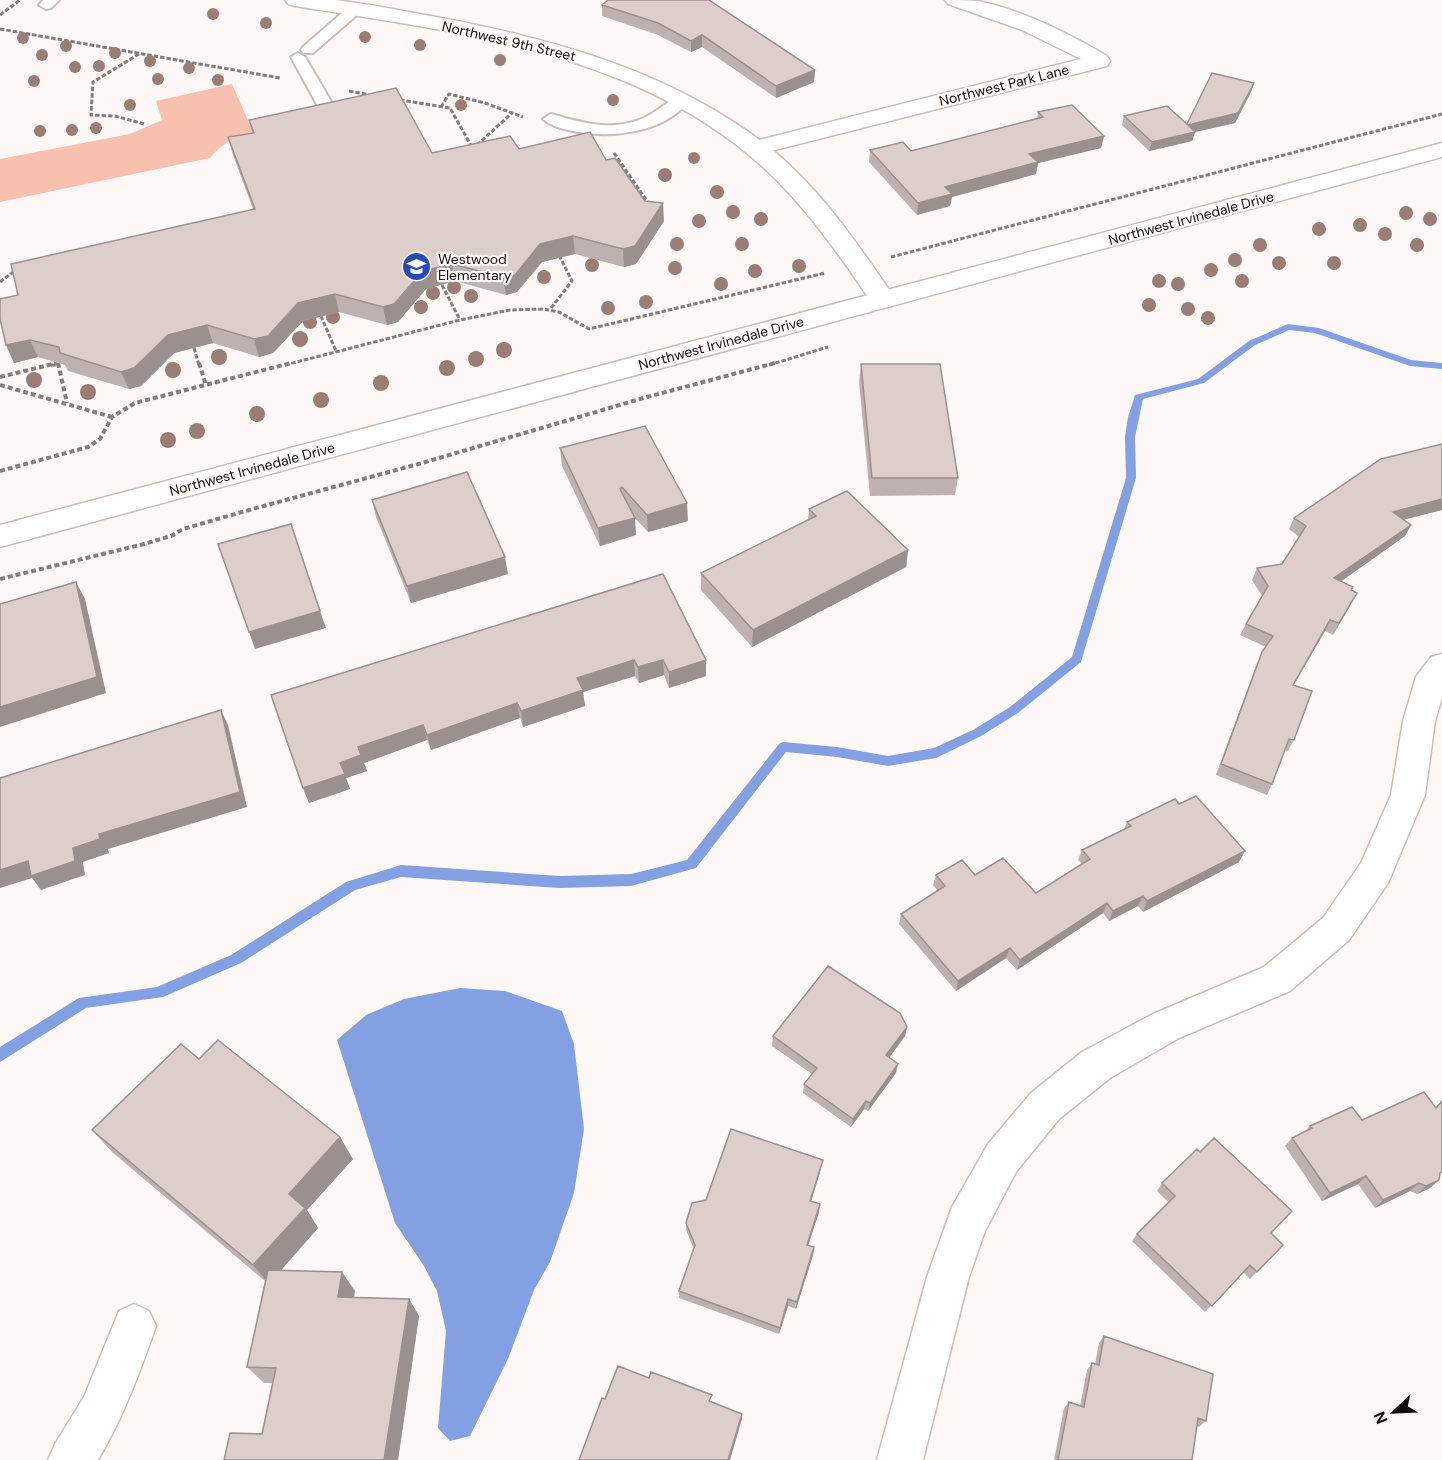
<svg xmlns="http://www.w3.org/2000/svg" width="1442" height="1460" font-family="'DM Sans',sans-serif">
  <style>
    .green { fill: #f7c0af }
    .water { fill: #83a0e2 }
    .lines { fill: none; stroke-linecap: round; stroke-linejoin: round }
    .stream { fill: #83a0e2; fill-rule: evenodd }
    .service-casing { stroke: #cbbeba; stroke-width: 4 }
    .minor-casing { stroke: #cbbeba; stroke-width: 3 }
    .tertiary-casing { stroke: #cbbeba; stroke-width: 3 }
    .secondary-casing { stroke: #cbbeba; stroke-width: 3 }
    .path-far1 { stroke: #827e7c; stroke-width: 3; stroke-dasharray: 4.5 2; stroke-linecap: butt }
    .path { stroke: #827e7c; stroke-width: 4; stroke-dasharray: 5 3; stroke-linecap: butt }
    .service { fill: #fff; fill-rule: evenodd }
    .minor { fill: #fff; fill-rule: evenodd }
    .tertiary { fill: #fff; fill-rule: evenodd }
    .secondary { fill: #fff; fill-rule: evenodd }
    .tree { fill: #9a7d74 }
    .wall { fill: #bdb2af }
    .shaded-wall { fill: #9a918e }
    .building { fill: #dccfcb; stroke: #9a918e; stroke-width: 1.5 }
    .labels { text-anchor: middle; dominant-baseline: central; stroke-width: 4.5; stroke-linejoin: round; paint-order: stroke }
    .far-street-label { font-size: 14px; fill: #100c0b; stroke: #fdf8f6 }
    .far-poi-label { font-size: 14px; fill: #100c0b; stroke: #fdf8f6; text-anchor: start }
  </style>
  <rect width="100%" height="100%" fill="#fdf8f6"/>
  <path class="green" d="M 232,84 L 253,132 C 235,137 222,143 210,158 L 0,202 L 0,159 L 130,134 L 162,120 L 156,101 Z"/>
  <path class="water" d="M 460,988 L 505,991 L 562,1011 L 574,1044 L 584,1129 L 574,1193 L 550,1262 L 534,1290 L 508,1359 L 470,1436 L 450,1441 L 438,1428 L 446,1331 L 437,1291 L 424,1266 L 395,1223 L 337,1040 L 366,1015 L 404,999 Z"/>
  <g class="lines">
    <path class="stream" d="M 1288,324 L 1319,328 L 1411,360 L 1442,363 L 1442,369 L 1410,366 L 1315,333 L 1289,330 L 1255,345 L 1204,383 L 1143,399 L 1135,437 L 1136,478 L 1081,662 L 1018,713 L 981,736 L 936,758 L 888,766 L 837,757 L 786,752 L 696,868 L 631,886 L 560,888 L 401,877 L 355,890 L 241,963 L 163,997 L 86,1008 L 0,1062 L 0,1047 L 79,998 L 157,987 L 231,955 L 346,882 L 401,865 L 560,876 L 631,874 L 687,860 L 779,744 L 783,742 L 837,747 L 888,756 L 934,748 L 973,730 L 1010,707 L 1072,657 L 1126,478 L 1125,437 L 1128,417 L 1135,395 L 1198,379 L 1249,341 Z"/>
    <defs>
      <path id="service" d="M 43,0 L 59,0 L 51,8 L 46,9 L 39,5 Z
        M 354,6 L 359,7 L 361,10 L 359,13 L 313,53 L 303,53 L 301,50 L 303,47 L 349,7 Z
        M 298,53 L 305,57 L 336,110 L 333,113 L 323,113 L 320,110 L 291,57 Z
        M 681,96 L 689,101 C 662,135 606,139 568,130 C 560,128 549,125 543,119 L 551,114 C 584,123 611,132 644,118 C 657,112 668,100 681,96 Z"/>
      <path id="minor" d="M 945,0 C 955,0 967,0 978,1 C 1022,10 1068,33 1107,56 L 1110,61 L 1107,66 L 763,153 L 755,155 L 747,153 L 744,148 L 747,143 L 1081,59 L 1022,30 L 948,4 Z
        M 1442,654 L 1442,698 L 1435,721 L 1425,795 L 1388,883 L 1349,940 L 1290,991 L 1179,1038 L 1110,1078 L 1059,1119 L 1016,1172 L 985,1231 L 969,1277 L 923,1460 L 877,1460 L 927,1277 L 952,1207 L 988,1144 L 1031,1093 L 1082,1052 L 1153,1014 L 1264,967 L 1323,918 L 1361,863 L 1391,795 L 1403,721 L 1416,677 L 1431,657 Z
        M 134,1304 L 149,1311 L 156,1326 C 140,1372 123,1418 98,1460 L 48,1460 L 55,1444 L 84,1397 L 119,1311 Z"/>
      <path id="tertiary" d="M 285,0 C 301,0 318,0 335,0 C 371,4 407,12 442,18 C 556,40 667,71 761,141 C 816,182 858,244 896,300 L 892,306 L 883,308 L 874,306 C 841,257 807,208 764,168 C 638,52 456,32 295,6 L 288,4 Z"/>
      <path id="secondary" d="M 1442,143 L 1442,157 L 0,547 L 0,525 Z"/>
    </defs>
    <use href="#service" class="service-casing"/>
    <use href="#minor" class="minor-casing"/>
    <use href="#tertiary" class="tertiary-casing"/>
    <use href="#secondary" class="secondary-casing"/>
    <path class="path-far1" d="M 0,15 L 20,0
      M 0,29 L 280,78
      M 139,54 L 93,82 L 91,115 L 115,116 L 144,124
      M 349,91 L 371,95
      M 400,100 L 450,108 L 473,149
      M 441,107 L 449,94 L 485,103 L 523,117
      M 477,145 L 512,113
      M 614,153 L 649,204
      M 891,257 L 1442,114
      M 0,282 L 16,270
      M 442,285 L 460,320
      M 551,308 L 572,281 L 560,257
      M 321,316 L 336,351
      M 194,348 L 199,365
      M 51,365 L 58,365
      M 285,365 L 460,320 L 510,310 L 543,309 L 559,312 L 589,329 L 825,273
      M 769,365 L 828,347"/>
    <path class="path" d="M 58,363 L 67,403
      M 199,363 L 206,385
      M 0,377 L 57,363
      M 0,385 L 112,417
      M 0,471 L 88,447 L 100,439 L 112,417 L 135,403 L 291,363
      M 0,579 L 144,544 L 171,536 L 183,529 L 249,510 L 422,463 L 647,397 L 775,363"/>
    <use href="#service" class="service"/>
    <use href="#minor" class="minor"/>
    <use href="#tertiary" class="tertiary"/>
    <use href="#secondary" class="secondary"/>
  </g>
  <g class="tree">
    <circle cx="213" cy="14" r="6"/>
    <circle cx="266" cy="23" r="6"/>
    <circle cx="365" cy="37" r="6"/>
    <circle cx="23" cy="38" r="6"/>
    <circle cx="420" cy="45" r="6"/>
    <circle cx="66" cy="46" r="6"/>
    <circle cx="115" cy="53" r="6"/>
    <circle cx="42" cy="55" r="6"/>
    <circle cx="500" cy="60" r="6"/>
    <circle cx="150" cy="61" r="6"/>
    <circle cx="99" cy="66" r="6"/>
    <circle cx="75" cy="67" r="6"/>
    <circle cx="189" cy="68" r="6"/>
    <circle cx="158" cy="79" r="6"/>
    <circle cx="218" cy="80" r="6"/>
    <circle cx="34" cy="81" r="6"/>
    <circle cx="613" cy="100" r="6"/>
    <circle cx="130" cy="105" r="6"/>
    <circle cx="461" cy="105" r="6"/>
    <circle cx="96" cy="128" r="6"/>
    <circle cx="72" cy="130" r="6"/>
    <circle cx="40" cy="131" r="6"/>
    <circle cx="694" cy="158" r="6"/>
    <circle cx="665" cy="175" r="7"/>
    <circle cx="717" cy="192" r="7"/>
    <circle cx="733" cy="212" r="7"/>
    <circle cx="1406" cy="213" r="7"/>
    <circle cx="761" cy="219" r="7"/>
    <circle cx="1430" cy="219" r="7"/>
    <circle cx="699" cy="221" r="7"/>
    <circle cx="1360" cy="225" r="7"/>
    <circle cx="1319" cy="229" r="7"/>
    <circle cx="1385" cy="234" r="7"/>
    <circle cx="677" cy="244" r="7"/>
    <circle cx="742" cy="244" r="7"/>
    <circle cx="1260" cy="245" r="7"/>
    <circle cx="1417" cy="245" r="7"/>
    <circle cx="1235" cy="260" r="7"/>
    <circle cx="1279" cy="263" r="7"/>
    <circle cx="1334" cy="263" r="7"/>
    <circle cx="592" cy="265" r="7"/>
    <circle cx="799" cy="266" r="7"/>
    <circle cx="675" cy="268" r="7"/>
    <circle cx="1211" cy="270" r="7"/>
    <circle cx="755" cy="271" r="7"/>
    <circle cx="544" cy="277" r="7"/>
    <circle cx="1159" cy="281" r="7"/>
    <circle cx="1242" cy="281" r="7"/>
    <circle cx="721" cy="284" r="7"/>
    <circle cx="1178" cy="284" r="7"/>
    <circle cx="454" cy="287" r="7"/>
    <circle cx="433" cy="293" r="7"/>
    <circle cx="471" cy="296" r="7"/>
    <circle cx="646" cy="302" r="7"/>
    <circle cx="1149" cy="305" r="7"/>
    <circle cx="421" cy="307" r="7"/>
    <circle cx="608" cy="308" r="7"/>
    <circle cx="1188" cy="309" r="7"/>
    <circle cx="333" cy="317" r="7"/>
    <circle cx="1208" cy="318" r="7"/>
    <circle cx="310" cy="322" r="7"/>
    <circle cx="300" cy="339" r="8"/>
    <circle cx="504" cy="350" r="8"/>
    <circle cx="219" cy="357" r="8"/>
    <circle cx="476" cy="359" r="8"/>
    <circle cx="447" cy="368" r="8"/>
    <circle cx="173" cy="370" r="8"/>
    <circle cx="34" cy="380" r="8"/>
    <circle cx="381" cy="383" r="8"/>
    <circle cx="88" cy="392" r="8"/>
    <circle cx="321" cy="400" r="8"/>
    <circle cx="257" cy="414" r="8"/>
    <circle cx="197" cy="431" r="8"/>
    <circle cx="168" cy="440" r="8"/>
  </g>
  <path class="wall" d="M 602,5 L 815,70 L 814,82 L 776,98 L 702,47 L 691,52 L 658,35 L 602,16 Z
    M 1254,83 L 1251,92 L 1235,123 L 1195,132 L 1192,141 L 1149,151 L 1122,125 L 1124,116 L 1187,124 Z
    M 1038,112 L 1104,136 L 1101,148 L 1038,163 L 1036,174 L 952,197 L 950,206 L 917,215 L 869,162 L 870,150 L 911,151 L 1037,119 Z
    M 249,120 L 432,153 L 519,149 L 606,160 L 664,221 L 636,264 L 624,267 L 575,254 L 542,262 L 517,292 L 506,295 L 455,281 L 426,289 L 398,322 L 387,325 L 339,312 L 303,321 L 273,353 L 259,357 L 213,343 L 174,353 L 141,386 L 129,389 L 68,371 L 65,365 L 38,357 L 14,363 L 6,345 L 18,295 L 253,209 L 233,155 L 228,137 L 252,133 Z
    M 861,364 L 958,478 L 955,495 L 870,496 L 859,382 Z
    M 1442,444 L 1442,510 L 1404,519 L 1411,525 L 1405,536 L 1341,581 L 1351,590 L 1351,604 L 1333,635 L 1325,631 L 1294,685 L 1294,740 L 1288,751 L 1285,750 L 1272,784 L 1267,795 L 1216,775 L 1257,663 L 1266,647 L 1240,635 L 1246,624 L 1262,596 L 1252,580 L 1257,568 L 1282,564 L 1299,537 L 1289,529 L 1294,518 Z
    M 560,448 L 688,521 L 648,532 L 634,517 L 636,535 L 600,546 L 562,466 Z
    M 372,500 L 508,574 L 411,603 L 376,517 Z
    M 809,509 L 908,550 L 906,567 L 752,647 L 701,590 L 701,573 L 808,520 Z
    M 663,574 L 706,660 L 706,676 L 669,688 L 664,675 L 639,683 L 635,676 L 583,692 L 585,706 L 523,727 L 520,718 L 431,750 L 427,740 L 364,763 L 367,771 L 346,778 L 350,789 L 309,803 L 303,788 Z
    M 1127,822 L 1239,862 L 1143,912 L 1138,906 L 1109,921 L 1103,913 L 1017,970 L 1006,958 L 956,991 L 899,924 L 901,914 L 938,891 L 933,885 L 936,875 L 975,875 L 1036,893 L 1082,864 L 1078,860 L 1082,850 L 1124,829 Z
    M 907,1027 L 905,1036 L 889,1058 L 896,1073 L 868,1111 L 864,1109 L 851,1127 L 803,1093 L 804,1084 L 812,1074 L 772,1046 L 773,1036 Z
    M 199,1059 L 353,1159 L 307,1210 L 318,1228 L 281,1270 L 355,1291 L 354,1297 L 409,1299 L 419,1316 L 398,1460 L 224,1460 L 262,1434 L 272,1383 L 264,1383 L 247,1367 L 265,1281 L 112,1152 L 92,1130 Z
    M 1436,1107 L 1439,1180 L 1430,1188 L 1417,1194 L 1410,1191 L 1375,1208 L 1358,1184 L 1322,1201 L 1285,1146 L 1292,1138 L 1305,1131 L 1310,1126 L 1362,1120 Z
    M 821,1168 L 811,1201 L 819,1212 L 808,1245 L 814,1247 L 813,1255 L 796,1309 L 788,1306 L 779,1334 L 679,1298 L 679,1291 L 694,1249 L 686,1230 L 686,1223 Z
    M 1162,1183 L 1271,1233 L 1283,1245 L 1250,1279 L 1243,1272 L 1205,1312 L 1132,1241 L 1137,1234 L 1169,1203 L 1157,1191 Z
    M 1104,1336 L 1206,1421 L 1199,1427 L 1197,1426 L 1192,1460 L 1054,1460 L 1064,1408 L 1069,1402 L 1080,1406 L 1087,1370 L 1092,1363 L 1095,1364 L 1099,1343 Z"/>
  <path class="shaded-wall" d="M 702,35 L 702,47 L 691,52 L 691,41 Z
    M 815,70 L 814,82 L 776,98 L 776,86 Z
    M 1254,83 L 1251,92 L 1235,123 L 1195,132 L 1192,141 L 1149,151 L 1152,142 L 1188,125 Z
    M 1104,136 L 1101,148 L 1038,163 L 1036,174 L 952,197 L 950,206 L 917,215 L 918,203 L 945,187 L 1029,154 Z
    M 663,203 L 664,221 L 636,264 L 624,267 L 623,249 Z
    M 573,236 L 575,254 L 542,262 L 517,292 L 506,295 L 503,277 L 540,244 Z
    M 452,264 L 455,281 L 426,289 L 398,322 L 387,325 L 383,307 L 423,271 Z
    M 335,294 L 339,312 L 303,321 L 273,353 L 259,357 L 254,339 L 298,303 Z
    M 207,325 L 213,343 L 174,353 L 141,386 L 129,389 L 121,372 L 168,335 Z
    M 30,340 L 38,357 L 14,363 L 6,345 Z
    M 1442,499 L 1442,510 L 1387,524 L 1393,512 Z
    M 687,503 L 688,521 L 648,532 L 647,515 Z
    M 635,518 L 636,535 L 600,546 L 598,528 Z
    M 1411,525 L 1405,536 L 1329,590 L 1334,578 Z
    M 908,550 L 906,567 L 752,647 L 753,630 Z
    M 505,557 L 508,574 L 411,603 L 407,586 Z
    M 76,582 L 85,599 L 106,693 L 0,727 L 0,707 Z
    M 1357,593 L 1351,604 L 1333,635 L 1339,623 Z
    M 320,611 L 326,628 L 255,649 L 249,632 Z
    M 1330,620 L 1325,631 L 1287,696 L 1293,685 Z
    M 634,660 L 635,676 L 583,692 L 585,706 L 523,727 L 521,711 L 577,678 Z
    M 663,660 L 664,675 L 639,683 L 638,667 Z
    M 706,660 L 706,676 L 669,688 L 669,672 Z
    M 517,703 L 520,718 L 431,750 L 427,735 Z
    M 221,710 L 228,725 L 247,807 L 108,849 L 109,853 L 83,862 L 85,875 L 41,890 L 32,878 L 0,888 L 0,870 L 73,848 L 99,834 Z
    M 423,725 L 427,740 L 364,763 L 367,771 L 346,778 L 350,789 L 309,803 L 303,788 L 358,747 Z
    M 1245,851 L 1239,862 L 1143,912 L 1147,901 Z
    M 1143,896 L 1138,906 L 1109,921 L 1113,911 Z
    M 1107,903 L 1103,913 L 1017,970 L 1020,960 Z
    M 1010,948 L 1006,958 L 956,991 L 958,981 Z
    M 907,1027 L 905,1036 L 884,1065 L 886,1055 Z
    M 898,1064 L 896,1073 L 868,1111 L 870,1103 Z
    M 866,1101 L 864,1109 L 851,1127 L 853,1119 Z
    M 340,1137 L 353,1159 L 307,1210 L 318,1228 L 269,1284 L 253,1265 L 289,1194 Z
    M 823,1160 L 821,1168 L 809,1209 L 810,1201 Z
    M 1366,1176 L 1358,1184 L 1322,1201 L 1330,1193 Z
    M 1439,1180 L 1430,1188 L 1417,1194 L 1426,1186 Z
    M 1419,1183 L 1410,1191 L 1375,1208 L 1383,1200 Z
    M 820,1204 L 819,1212 L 806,1252 L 807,1245 Z
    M 814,1247 L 813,1255 L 796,1309 L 797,1302 Z
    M 342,1272 L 355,1291 L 351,1314 L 338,1297 Z
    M 409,1299 L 419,1316 L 398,1460 L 384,1460 Z
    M 788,1299 L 788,1306 L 779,1334 L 780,1328 Z
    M 742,1414 L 742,1419 L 730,1460 L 728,1460 Z"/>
  <path class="building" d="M 608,0 L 709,0 L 815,70 L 776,86 L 702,35 L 691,41 L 658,23 L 602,5 Z
    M 1212,73 L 1254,83 L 1238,113 L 1188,125 L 1195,132 L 1152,142 L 1124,116 L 1167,106 L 1187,124 Z
    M 396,88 L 432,153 L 510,136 L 519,149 L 590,132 L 606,160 L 615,158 L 645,201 L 663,203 L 635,246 L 623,249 L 573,236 L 540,244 L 515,275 L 503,277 L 452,264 L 423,271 L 394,304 L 383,307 L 335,294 L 298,303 L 268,336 L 254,339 L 207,325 L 168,335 L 134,368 L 121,372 L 60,353 L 59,347 L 30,340 L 6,345 L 0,319 L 0,299 L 18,295 L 11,264 L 255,209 L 228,137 L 254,133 L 249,120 Z
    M 1072,105 L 1104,136 L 1029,154 L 1038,162 L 945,187 L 952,194 L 918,203 L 870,150 L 903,142 L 911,151 L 1043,117 L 1038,112 Z
    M 861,364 L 940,364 L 958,478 L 872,478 Z
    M 645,426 L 687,503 L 647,515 L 622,487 L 620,489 L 635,518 L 598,528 L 560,448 Z
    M 1442,444 L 1442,499 L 1393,512 L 1411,525 L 1334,578 L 1353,587 L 1351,590 L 1357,593 L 1339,623 L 1330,620 L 1293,685 L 1312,691 L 1294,740 L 1289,739 L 1272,784 L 1221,764 L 1262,652 L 1273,636 L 1246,624 L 1268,586 L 1257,568 L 1282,564 L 1306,526 L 1294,518 L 1381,459 Z
    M 467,472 L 505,557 L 407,586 L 372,500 Z
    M 847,491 L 908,550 L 753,630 L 701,573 L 816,516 L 809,509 Z
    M 291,524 L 320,611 L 249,632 L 218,544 Z
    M 663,574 L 706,660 L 669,672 L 663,660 L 638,667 L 634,660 L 577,678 L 583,690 L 521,711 L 517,703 L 427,735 L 423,725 L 358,747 L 361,755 L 340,763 L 345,774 L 303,788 L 271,695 Z
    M 76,582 L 97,677 L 0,707 L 0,604 Z
    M 221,710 L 240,792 L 99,834 L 100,839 L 73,848 L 75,861 L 31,876 L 28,861 L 0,870 L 0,778 Z
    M 1196,796 L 1245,851 L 1147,901 L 1143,896 L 1113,911 L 1107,903 L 1020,960 L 1010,948 L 958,981 L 901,914 L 945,886 L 936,875 L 962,860 L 975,875 L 1003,858 L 1036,893 L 1090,859 L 1082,850 L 1131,826 L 1127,822 L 1175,799 L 1179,804 Z
    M 828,966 L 900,1013 L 907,1027 L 886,1055 L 898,1064 L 870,1103 L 866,1101 L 853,1119 L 804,1084 L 817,1068 L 773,1036 Z
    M 218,1040 L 340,1137 L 289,1194 L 305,1208 L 253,1265 L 92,1130 L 181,1044 L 199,1059 Z
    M 1424,1092 L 1436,1108 L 1442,1101 L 1442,1172 L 1440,1173 L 1439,1180 L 1426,1186 L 1419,1183 L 1383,1200 L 1366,1176 L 1330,1193 L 1292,1138 L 1312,1128 L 1310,1126 L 1352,1107 L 1362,1120 Z
    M 731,1129 L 823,1160 L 810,1201 L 820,1204 L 807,1245 L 814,1247 L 797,1302 L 788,1299 L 780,1328 L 679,1291 L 695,1245 L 686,1223 L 692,1203 L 706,1200 Z
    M 1214,1138 L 1292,1211 L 1271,1233 L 1283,1245 L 1257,1272 L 1250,1265 L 1212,1306 L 1137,1234 L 1175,1196 L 1162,1183 L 1197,1149 L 1200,1152 Z
    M 268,1270 L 342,1272 L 338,1297 L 409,1299 L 384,1460 L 224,1460 L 230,1433 L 262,1434 L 276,1368 L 247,1367 Z
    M 1104,1336 L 1213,1374 L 1206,1421 L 1198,1418 L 1192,1460 L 1058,1460 L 1069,1402 L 1084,1407 L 1092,1363 L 1099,1365 Z
    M 618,1366 L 649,1378 L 651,1372 L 712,1395 L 709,1401 L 742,1414 L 728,1460 L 579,1460 L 602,1398 L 605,1399 Z"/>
  <defs>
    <symbol id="school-disc" viewBox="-11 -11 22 22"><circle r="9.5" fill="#264cba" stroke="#fdf8f6"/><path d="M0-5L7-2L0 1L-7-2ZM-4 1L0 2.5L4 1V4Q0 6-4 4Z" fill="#fff"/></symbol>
  </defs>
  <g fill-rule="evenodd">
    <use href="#school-disc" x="400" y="250" width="33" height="33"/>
  </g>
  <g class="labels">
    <g class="far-street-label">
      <text transform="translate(509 41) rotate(13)">Northwest 9th Street</text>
      <text transform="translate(1004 85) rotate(-14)">Northwest Park Lane</text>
      <text transform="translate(1191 218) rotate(-15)">Northwest Irvinedale Drive</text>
      <text transform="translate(721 343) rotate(-15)">Northwest Irvinedale Drive</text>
      <text transform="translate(252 469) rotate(-15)">Northwest Irvinedale Drive</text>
    </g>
    <g class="far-poi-label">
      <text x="438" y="259">Westwood<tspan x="438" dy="16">Elementary</tspan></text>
    </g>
  </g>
  <g transform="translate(1394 1412) rotate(247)" stroke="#fdf8f6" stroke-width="4.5" paint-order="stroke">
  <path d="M0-4.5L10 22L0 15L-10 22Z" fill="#100c0b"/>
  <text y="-9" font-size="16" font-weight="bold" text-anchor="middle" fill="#100c0b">N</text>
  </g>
</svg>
